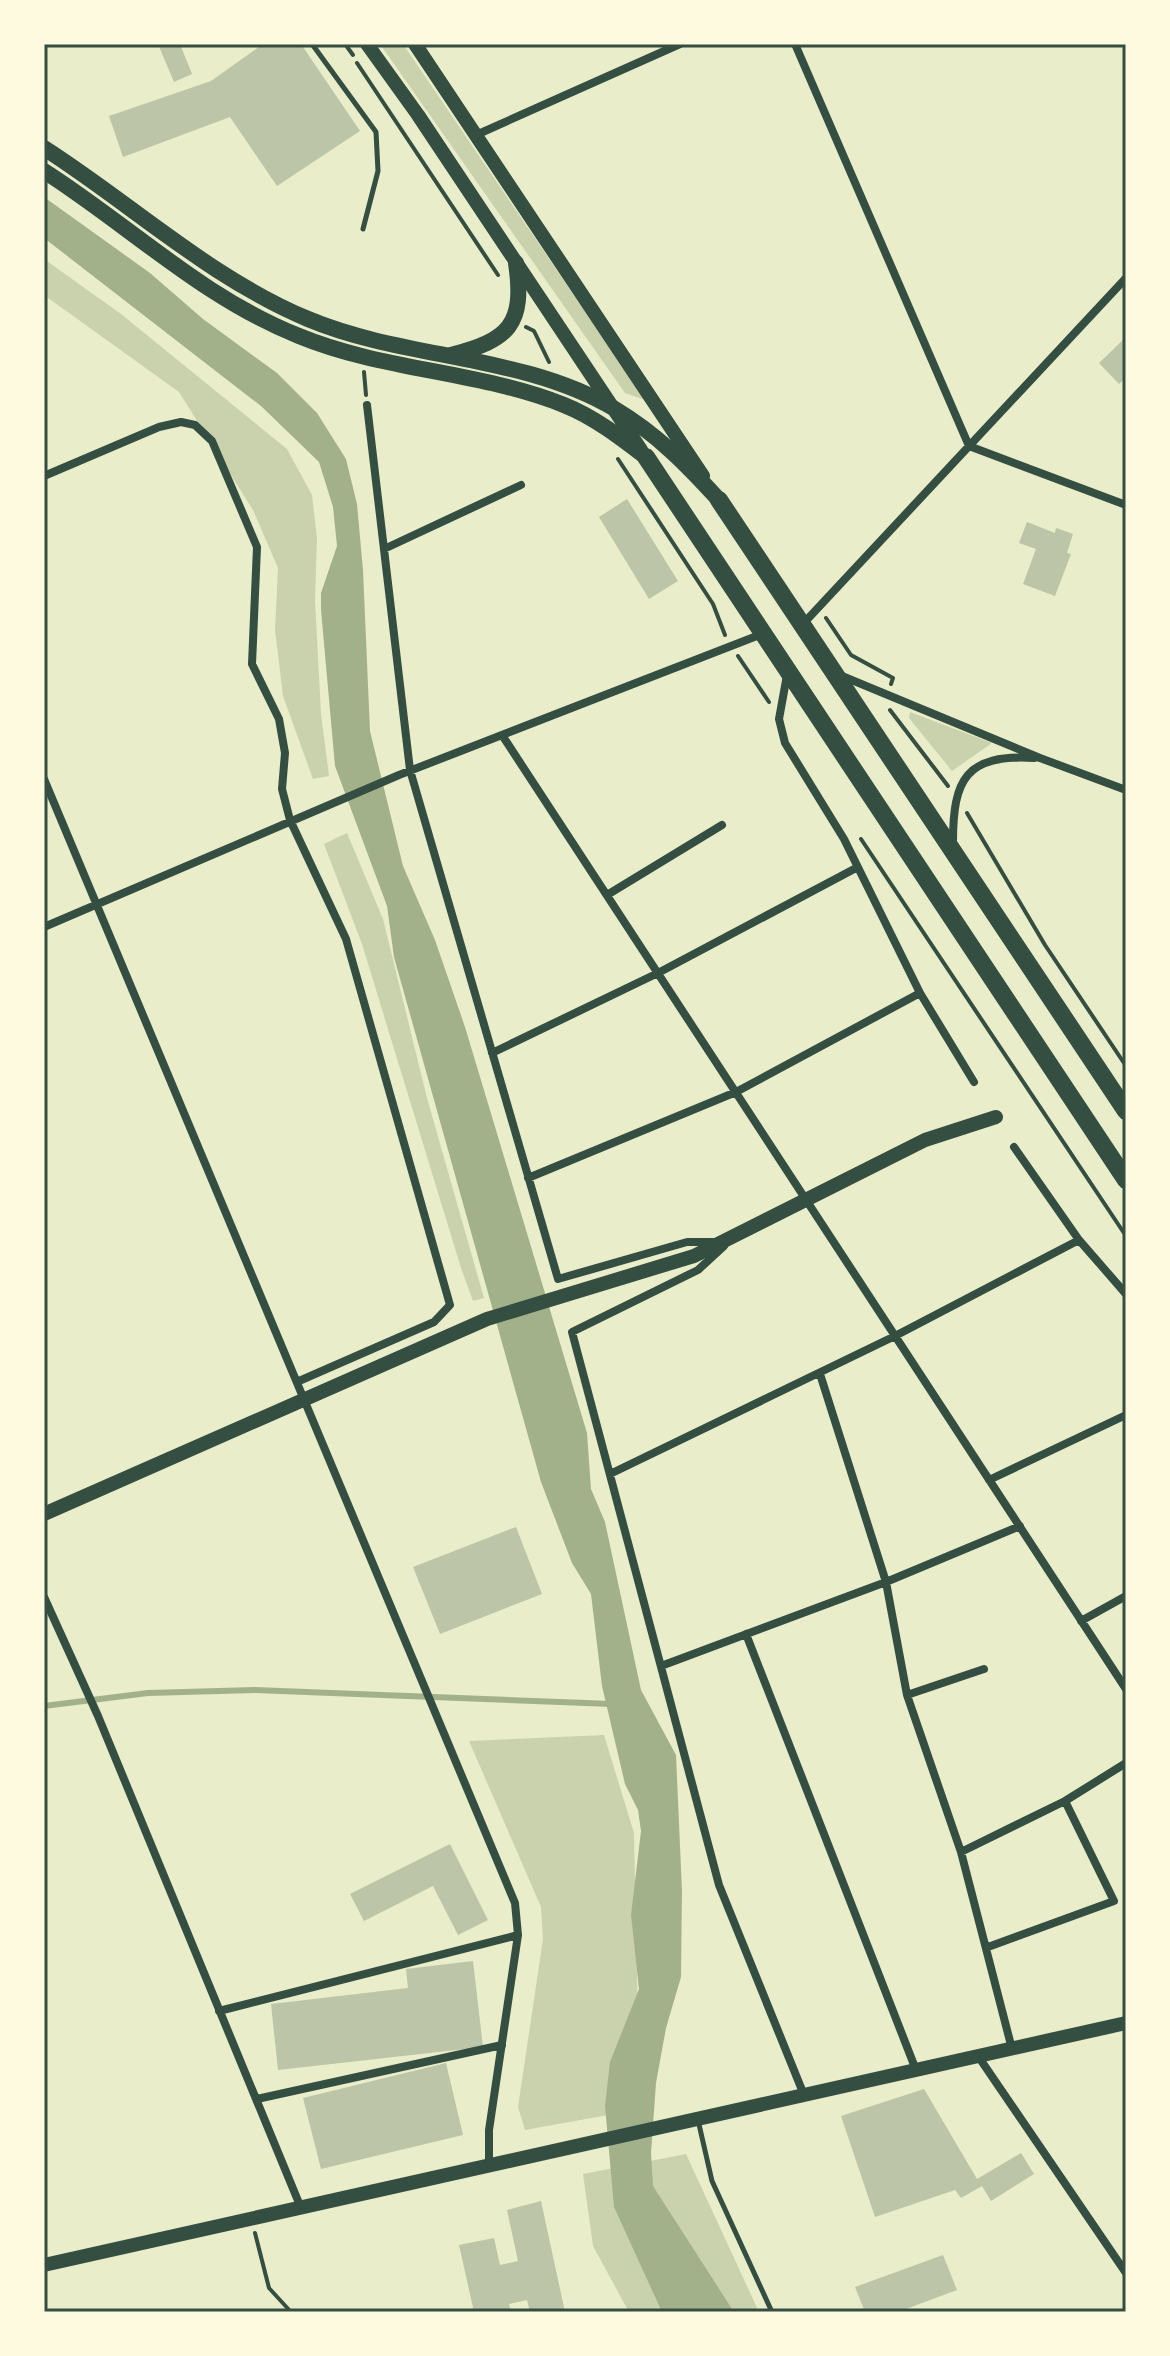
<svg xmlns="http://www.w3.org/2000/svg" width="1170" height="2356" font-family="'Roboto Condensed',sans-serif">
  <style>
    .green { fill: #cad2ad }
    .water { fill: #a3b18a }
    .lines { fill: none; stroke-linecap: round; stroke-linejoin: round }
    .stream { stroke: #a3b18a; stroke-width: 6 }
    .building { fill: #bcc5a7 }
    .path { stroke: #344e41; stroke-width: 4 }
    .service { stroke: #344e41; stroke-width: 5 }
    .minor { stroke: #344e41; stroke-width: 8 }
    .secondary { stroke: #344e41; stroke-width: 14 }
    .primary { stroke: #344e41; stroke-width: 16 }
    .trunk { stroke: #344e41; stroke-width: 18 }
    .neatline { fill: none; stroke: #344e41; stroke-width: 3 }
  </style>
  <rect width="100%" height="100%" fill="#e9edc9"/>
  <path class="green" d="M 380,44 L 403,44 L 645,400 L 625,393 Z
    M 44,259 L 121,314 L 287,449 L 312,495 L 317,538 L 315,600 L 321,714 L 329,776 L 313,779 L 283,696 L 275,630 L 278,568 L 253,510 L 179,392 L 44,295 Z
    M 910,712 L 992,743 L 952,771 L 909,718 Z
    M 347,833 L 383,919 L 427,1098 L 484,1298 L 473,1301 L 461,1268 L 362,944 L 324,844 Z
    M 604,1735 L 634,1833 L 638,2022 L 625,2112 L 525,2130 L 518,2107 L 543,1939 L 541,1907 L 469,1741 Z
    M 686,2154 L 759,2312 L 629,2312 L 593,2246 L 583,2174 Z"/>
  <path class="water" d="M 44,197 L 150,273 L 203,319 L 277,373 L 317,413 L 346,459 L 357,504 L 363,570 L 370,731 L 403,866 L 435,940 L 465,1027 L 587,1433 L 591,1489 L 605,1522 L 641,1690 L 676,1755 L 682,1891 L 681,1977 L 666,2028 L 656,2083 L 651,2153 L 653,2186 L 734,2312 L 662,2312 L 614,2207 L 605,2106 L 610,2062 L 639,1989 L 631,1915 L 641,1831 L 638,1810 L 625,1784 L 602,1686 L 591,1594 L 572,1563 L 541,1482 L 394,957 L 387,906 L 335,766 L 321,610 L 321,593 L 337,546 L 333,507 L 319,462 L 261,406 L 44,238 Z"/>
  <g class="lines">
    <path class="stream" d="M 44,1706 L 148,1693 L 255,1690 L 611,1704"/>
  </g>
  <path class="building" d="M 158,44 L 180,44 L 192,74 L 174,82 Z
    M 263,44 L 301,44 L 360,131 L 277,186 L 230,117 L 123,157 L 109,116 L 211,81 Z
    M 1126,337 L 1126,378 L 1119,384 L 1099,363 Z
    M 627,499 L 678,581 L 649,599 L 599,517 Z
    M 1027,522 L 1055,533 L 1056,528 L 1073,534 L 1067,553 L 1071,554 L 1055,596 L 1023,584 L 1036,549 L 1019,543 Z
    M 516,1527 L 542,1594 L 440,1634 L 413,1567 Z
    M 450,1844 L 488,1920 L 458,1935 L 433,1886 L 364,1921 L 350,1894 Z
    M 473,1961 L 483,2047 L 278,2070 L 271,2004 L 408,1988 L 406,1969 Z
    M 446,2063 L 463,2135 L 321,2169 L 303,2098 Z
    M 924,2089 L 977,2179 L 1021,2153 L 1034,2174 L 991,2201 L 982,2186 L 961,2198 L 955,2190 L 875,2217 L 841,2116 Z
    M 541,2201 L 565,2312 L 530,2312 L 527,2300 L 509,2304 L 511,2312 L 474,2312 L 459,2245 L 494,2238 L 500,2265 L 518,2261 L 507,2210 Z
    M 943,2255 L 957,2290 L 898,2312 L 865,2312 L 855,2287 Z"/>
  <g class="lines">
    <path class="path" d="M 345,44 L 353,55
      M 357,63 L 498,275
      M 526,327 L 534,331 L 549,362
      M 364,372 L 366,395
      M 618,459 L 713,604 L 725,635
      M 826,618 L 851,655 L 893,678 L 891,684
      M 738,656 L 769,702
      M 890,710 L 948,786
      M 967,813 L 1045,945 L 1126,1066
      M 861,839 L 1126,1236
      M 255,2233 L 269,2288 L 291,2312"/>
    <path class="service" d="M 312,44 L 376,132 L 378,171 L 363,229
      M 698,2120 L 712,2181 L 772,2312"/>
    <path class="minor" d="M 795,44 L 969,446 L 1126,505
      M 476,135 L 680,44
      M 367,405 L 410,770 L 558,1279 L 687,1242 L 714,1242
      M 44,476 L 159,427 L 181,422 L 195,425 L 212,441 L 257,547 L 252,664 L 279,719 L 285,753 L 282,789 L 290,820 L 346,939 L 450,1305 L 434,1322 L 299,1381
      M 384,549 L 521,485
      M 802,625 L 1126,278
      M 787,675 L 779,719 L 785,743 L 844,839 L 920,993 L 974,1082
      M 842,676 L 1040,758 L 1126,790
      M 502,735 L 1126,1689
      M 44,779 L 515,1903 L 518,1935 L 489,2130 L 489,2166
      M 953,842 C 953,779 966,754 1034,758
      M 607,895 L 722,825
      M 44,927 L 399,775 L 762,634
      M 492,1053 L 658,973 L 858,867
      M 1014,1147 L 1079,1240 L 1126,1294
      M 528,1178 L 736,1092 L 920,993
      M 724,1246 L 698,1270 L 572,1332 L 719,1885 L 804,2095
      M 820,1374 L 886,1582 L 907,1695 L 961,1852 L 1012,2049
      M 610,1474 L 895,1336 L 1079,1240
      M 989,1480 L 1126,1415
      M 44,1597 L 98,1716 L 301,2208
      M 1081,1621 L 1126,1596
      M 746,1634 L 916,2070
      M 661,1666 L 886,1582 L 1020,1526
      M 907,1695 L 984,1669
      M 961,1852 L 1065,1801 L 1126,1763
      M 988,1947 L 1114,1901 L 1065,1801
      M 219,2011 L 518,1935
      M 978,2056 L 1126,2273
      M 257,2099 L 502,2045"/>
    <path class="secondary" d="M 367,44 L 418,115 L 641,450
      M 415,44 L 703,476
      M 44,1514 L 487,1319 L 694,1256 L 925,1140 L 996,1117
      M 44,2265 L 1126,2023"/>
    <path class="primary" d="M 44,148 C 133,205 210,278 308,319 C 406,360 523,354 615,409 C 657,434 687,465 719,500
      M 44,171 C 130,226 203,298 299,336 C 384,371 479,371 564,405 C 594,417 620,437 646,457
      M 451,355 C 509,340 525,325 516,263"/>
    <path class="trunk" d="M 646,457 L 1126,1180
      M 719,500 L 1126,1111"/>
  </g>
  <rect width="1170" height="2356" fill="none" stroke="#fefae0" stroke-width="92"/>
  <rect x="46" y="46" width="1078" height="2264" class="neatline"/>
</svg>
